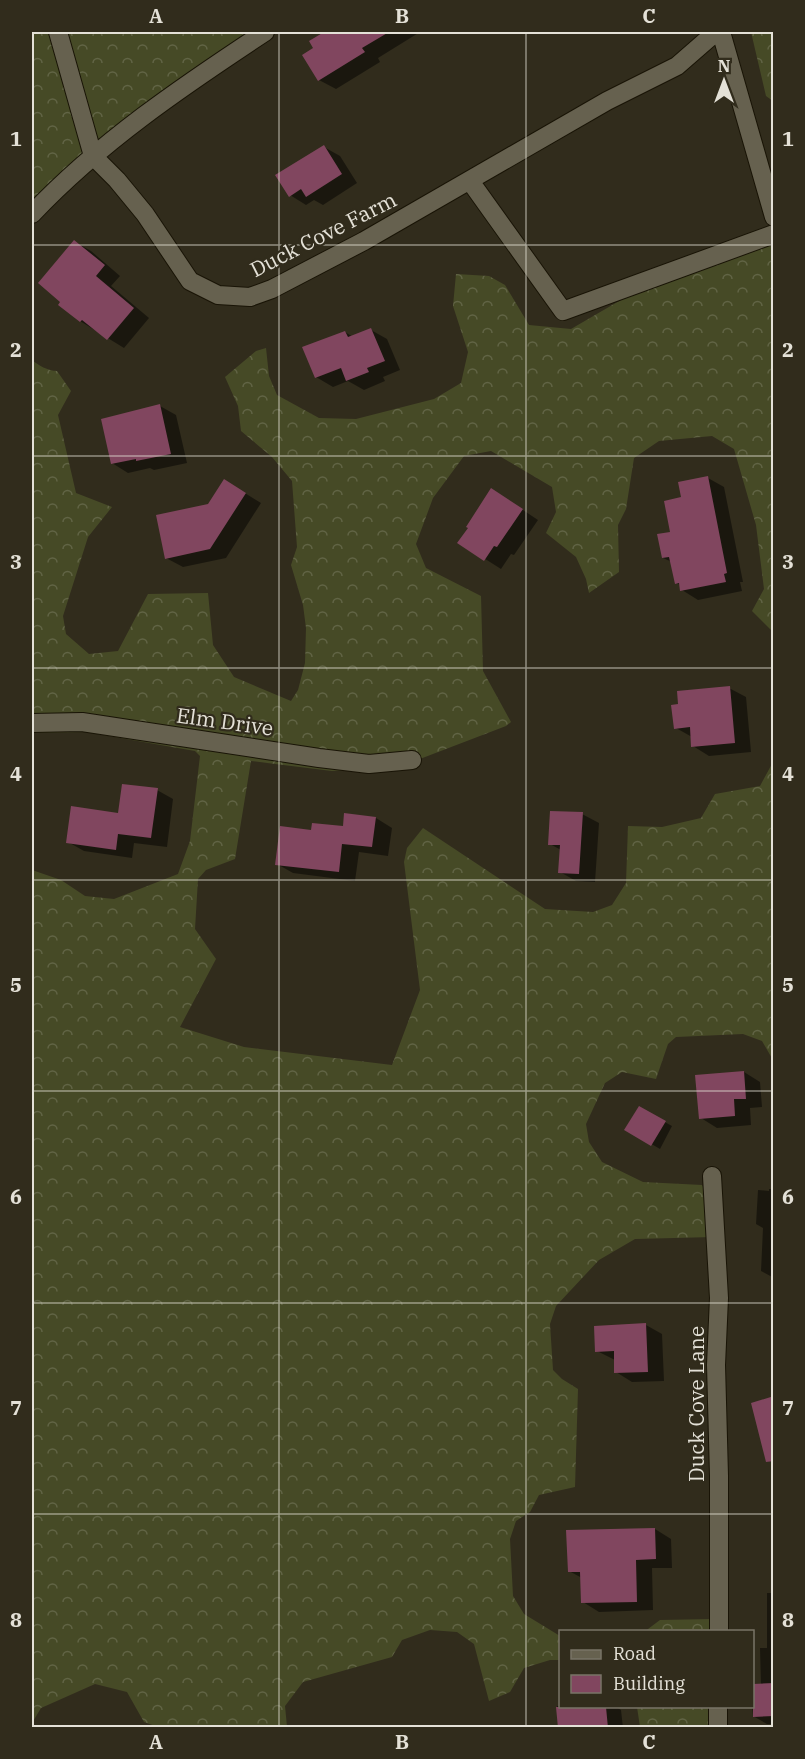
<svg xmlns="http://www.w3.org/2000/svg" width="805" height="1759" font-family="'IBM Plex Serif',serif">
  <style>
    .forest { fill: url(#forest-crowns) }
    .shadow { fill: #0007 }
    .building { fill: #81465f }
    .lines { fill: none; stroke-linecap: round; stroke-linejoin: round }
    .minor-casing { stroke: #191406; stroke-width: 20 }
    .minor { stroke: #66614f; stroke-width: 18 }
    .grid { fill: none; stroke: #e4e1d7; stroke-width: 1.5; stroke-opacity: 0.55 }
    .labels { text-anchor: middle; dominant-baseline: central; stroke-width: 4.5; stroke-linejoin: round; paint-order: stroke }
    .street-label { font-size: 21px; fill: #e4e1d7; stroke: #312c1c }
    .neatline { fill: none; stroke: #e4e1d7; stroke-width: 2 }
    .grid-label { font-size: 20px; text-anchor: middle; font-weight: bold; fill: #e4e1d7 }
  </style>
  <defs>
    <pattern id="forest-crowns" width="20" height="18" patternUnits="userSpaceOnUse" patternTransform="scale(1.5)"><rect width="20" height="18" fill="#464a26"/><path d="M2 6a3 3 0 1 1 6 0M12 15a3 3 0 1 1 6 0" fill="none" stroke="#616445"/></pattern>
  </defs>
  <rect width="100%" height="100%" fill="#312c1c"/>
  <path class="forest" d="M 32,32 L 258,32 L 32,213 Z
    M 751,32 L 773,32 L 773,101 L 766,96 Z
    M 773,226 L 773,632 L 752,611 L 764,589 L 756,525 L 734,449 L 712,436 L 659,441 L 634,458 L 626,509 L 618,525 L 619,572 L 589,593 L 586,579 L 576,557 L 546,533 L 556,512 L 552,487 L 491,451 L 464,456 L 433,498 L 416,544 L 426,568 L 481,596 L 483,671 L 511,722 L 506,726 L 399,767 L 332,771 L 251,761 L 235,859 L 206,870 L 198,879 L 195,929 L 216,959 L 180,1027 L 244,1047 L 392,1065 L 420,990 L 404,862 L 407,848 L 423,828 L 545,909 L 593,912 L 612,905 L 626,883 L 628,826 L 662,827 L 701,818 L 715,794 L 760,786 L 773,762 L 773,1060 L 762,1041 L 743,1034 L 676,1037 L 668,1044 L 656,1079 L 622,1072 L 605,1083 L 586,1124 L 589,1142 L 602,1162 L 643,1182 L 702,1185 L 707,1194 L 713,1237 L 635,1239 L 599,1260 L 556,1306 L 550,1324 L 553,1370 L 562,1379 L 578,1389 L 575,1487 L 539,1495 L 530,1512 L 516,1521 L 510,1539 L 513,1596 L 524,1614 L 560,1636 L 560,1660 L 550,1660 L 524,1668 L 510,1692 L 489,1701 L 474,1644 L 457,1632 L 430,1630 L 402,1640 L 392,1657 L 303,1682 L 285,1706 L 287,1727 L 158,1727 L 144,1722 L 127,1692 L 95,1684 L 41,1708 L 32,1723 L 32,870 L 61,880 L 85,896 L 114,899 L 178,874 L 190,841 L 200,756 L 195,751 L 86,732 L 32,733 L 32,360 C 38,365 48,371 57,371 L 71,391 L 58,415 L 76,493 L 112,507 L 88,537 L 63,616 L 66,634 L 89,654 L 118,651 L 148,594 L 208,593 L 213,645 L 234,677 L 291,701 L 298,690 L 305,663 L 306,628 L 303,605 L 291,565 L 297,547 L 292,481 L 272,457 L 241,431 L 238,406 L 225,377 L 256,351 L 266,348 L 269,376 L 277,395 L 319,418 L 356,419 L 434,399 L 461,383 L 468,352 L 453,306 L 456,274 L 489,276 L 505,285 L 529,325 L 571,329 L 657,279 Z
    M 714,1619 L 716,1632 L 644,1632 L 660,1620 Z
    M 637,1707 L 717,1707 L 717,1727 L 640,1727 Z"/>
  <path class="shadow" d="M 326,32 L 420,32 L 378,58 L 380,62 L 336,89 L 319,80 L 315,48 L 311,41 Z
    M 324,147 L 340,156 L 357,183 L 323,205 L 314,200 L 306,205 L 290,195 Z
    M 75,242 L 91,251 L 120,276 L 111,286 L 149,318 L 124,348 L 80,321 Z
    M 371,330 L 387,339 L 400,370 L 383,377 L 385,381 L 364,390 L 348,381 L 333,387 L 316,377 L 345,332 L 353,337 Z
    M 160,406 L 176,415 L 187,463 L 154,470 L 150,468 L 128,473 L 112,463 Z
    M 708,478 L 724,487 L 743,582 L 740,582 L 742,591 L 698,600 L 682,590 L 681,585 L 676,583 L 672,562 L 663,558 L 683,499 Z
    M 240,490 L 261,503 L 226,558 L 183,567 L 166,558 L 209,505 Z
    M 508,500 L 538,520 L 514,555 L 511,554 L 501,569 L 460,543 Z
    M 729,688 L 746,697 L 751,752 L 709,756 L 693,746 L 692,737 L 676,728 Z
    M 157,790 L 173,799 L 167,847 L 134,843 L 132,858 L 84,851 L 68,842 L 120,815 Z
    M 346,814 L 376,818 L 392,828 L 388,856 L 359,852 L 355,881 L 293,873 L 277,864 L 344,828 Z
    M 582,814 L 599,823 L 595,882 L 576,881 L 560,872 L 561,850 L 550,844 Z
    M 744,1072 L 760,1082 L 762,1107 L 750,1108 L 751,1125 L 717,1128 L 701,1118 Z
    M 639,1108 L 672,1126 L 660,1149 L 626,1129 Z
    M 769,1189 L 774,1189 L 774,1278 L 761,1271 L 763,1228 L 756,1224 L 758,1190 L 769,1191 Z
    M 646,1325 L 662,1334 L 664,1381 L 632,1382 L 616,1372 L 615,1360 L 597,1351 Z
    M 655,1529 L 671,1539 L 672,1568 L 652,1568 L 653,1610 L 599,1612 L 583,1602 L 582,1578 L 569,1571 Z
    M 767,1593 L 774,1593 L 774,1724 L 767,1724 L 753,1716 L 752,1706 L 752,1686 L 761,1685 L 760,1648 L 767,1648 Z
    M 557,1706 L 615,1706 L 621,1710 L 623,1728 L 560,1728 Z"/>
  <path class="building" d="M 324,32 L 389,32 L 362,48 L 365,52 L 318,81 L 302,55 L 313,48 L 309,41 Z
    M 324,145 L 342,174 L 306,197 L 301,189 L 289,197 L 275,175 Z
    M 74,240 L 105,265 L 96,276 L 134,308 L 107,340 L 82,320 L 80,322 L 58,305 L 60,302 L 38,283 Z
    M 371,328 L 385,361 L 367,368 L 369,372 L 346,381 L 341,368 L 315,378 L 302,347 L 345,331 L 348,337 Z
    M 160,404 L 171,454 L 136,461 L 136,459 L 111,464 L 101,419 Z
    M 708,476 L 727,573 L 724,574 L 726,582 L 680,591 L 679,583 L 675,584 L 669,557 L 662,558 L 657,534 L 670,532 L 664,501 L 681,497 L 678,482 Z
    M 224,479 L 246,493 L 210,549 L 165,559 L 156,515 L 208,504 Z
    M 491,488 L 523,509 L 497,547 L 494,546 L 484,561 L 457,543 L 468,528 L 466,527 Z
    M 730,686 L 735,743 L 691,747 L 690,727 L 674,729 L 671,705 L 678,704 L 677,691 Z
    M 122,784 L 158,788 L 151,838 L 118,834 L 116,850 L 66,843 L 71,806 L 118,813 Z
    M 550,811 L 583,812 L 579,874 L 558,873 L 560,845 L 548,845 Z
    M 344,813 L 376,817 L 372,847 L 342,844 L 339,872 L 275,865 L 280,826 L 311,830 L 312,823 L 343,826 Z
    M 744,1071 L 746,1099 L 734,1099 L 735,1116 L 699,1119 L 695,1075 Z
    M 639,1106 L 666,1121 L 651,1146 L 624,1130 Z
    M 646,1323 L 648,1372 L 614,1373 L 614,1351 L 595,1352 L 594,1326 Z
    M 774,1396 L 774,1461 L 766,1462 L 751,1403 Z
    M 655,1528 L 656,1559 L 636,1560 L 637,1602 L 581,1603 L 580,1572 L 568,1572 L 566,1530 Z
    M 774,1683 L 774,1716 L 753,1717 L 753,1684 Z
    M 556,1707 L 606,1707 L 608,1728 L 558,1728 Z"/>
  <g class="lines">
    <defs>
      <path id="minor" d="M 58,32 L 93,156
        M 721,32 L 774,217
        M 93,156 L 117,180 L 145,214 L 190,281 L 218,295 L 250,297 L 272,289 L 364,241 L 607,101 L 677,66 L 716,32
        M 470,181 L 563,311 L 774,234
        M 32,214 C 100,142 183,86 265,32
        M 32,723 L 82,722 L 319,758 L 369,764 L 412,760
        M 712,1176 L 719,1298 L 716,1365 L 719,1476 L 719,1632
        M 718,1728 L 718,1706"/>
    </defs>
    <use href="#minor" class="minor-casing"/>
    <use href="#minor" class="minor"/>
  </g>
  <path class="grid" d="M 279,32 L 279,1728M 526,32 L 526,1728M 32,245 L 774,245M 32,456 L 774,456M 32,668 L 774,668M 32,880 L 774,880M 32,1091 L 774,1091M 32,1303 L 774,1303M 32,1514 L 774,1514"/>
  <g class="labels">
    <g class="street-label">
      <text transform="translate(323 234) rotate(-27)">Duck Cove Farm</text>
      <text transform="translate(225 721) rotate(8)">Elm Drive</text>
      <text transform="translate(696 1404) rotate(-90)">Duck Cove Lane</text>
    </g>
  </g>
  <rect width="805" height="1759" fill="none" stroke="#312c1c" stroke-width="66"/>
  <rect x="559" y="1630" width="195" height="78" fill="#312c1c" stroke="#797467" stroke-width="1.5"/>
  <rect x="571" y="1650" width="30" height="9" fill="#66614f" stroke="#797467" stroke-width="1.5"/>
  <text x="613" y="1660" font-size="18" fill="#e4e1d7">Road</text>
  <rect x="571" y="1675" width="30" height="18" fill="#81465f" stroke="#797467" stroke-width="1.5"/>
  <text x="613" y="1690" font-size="18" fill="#e4e1d7">Building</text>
  <g transform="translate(724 81)" stroke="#312c1c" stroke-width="4.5" paint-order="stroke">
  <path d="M0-4.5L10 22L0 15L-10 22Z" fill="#e4e1d7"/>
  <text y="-9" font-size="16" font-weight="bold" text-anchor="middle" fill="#e4e1d7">N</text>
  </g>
  <rect x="33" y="33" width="739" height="1693" class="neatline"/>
  <g class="grid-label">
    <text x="156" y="23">A</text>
    <text x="402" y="23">B</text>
    <text x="649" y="23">C</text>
    <text x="16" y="146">1</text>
    <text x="788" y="146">1</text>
    <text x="16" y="357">2</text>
    <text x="788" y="357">2</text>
    <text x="16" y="569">3</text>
    <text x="788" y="569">3</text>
    <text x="16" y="781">4</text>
    <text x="788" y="781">4</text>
    <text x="16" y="992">5</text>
    <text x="788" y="992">5</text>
    <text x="16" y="1204">6</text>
    <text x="788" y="1204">6</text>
    <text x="16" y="1415">7</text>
    <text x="788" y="1415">7</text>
    <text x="16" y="1627">8</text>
    <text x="788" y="1627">8</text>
    <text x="156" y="1749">A</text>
    <text x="402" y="1749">B</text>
    <text x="649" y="1749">C</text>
  </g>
</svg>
